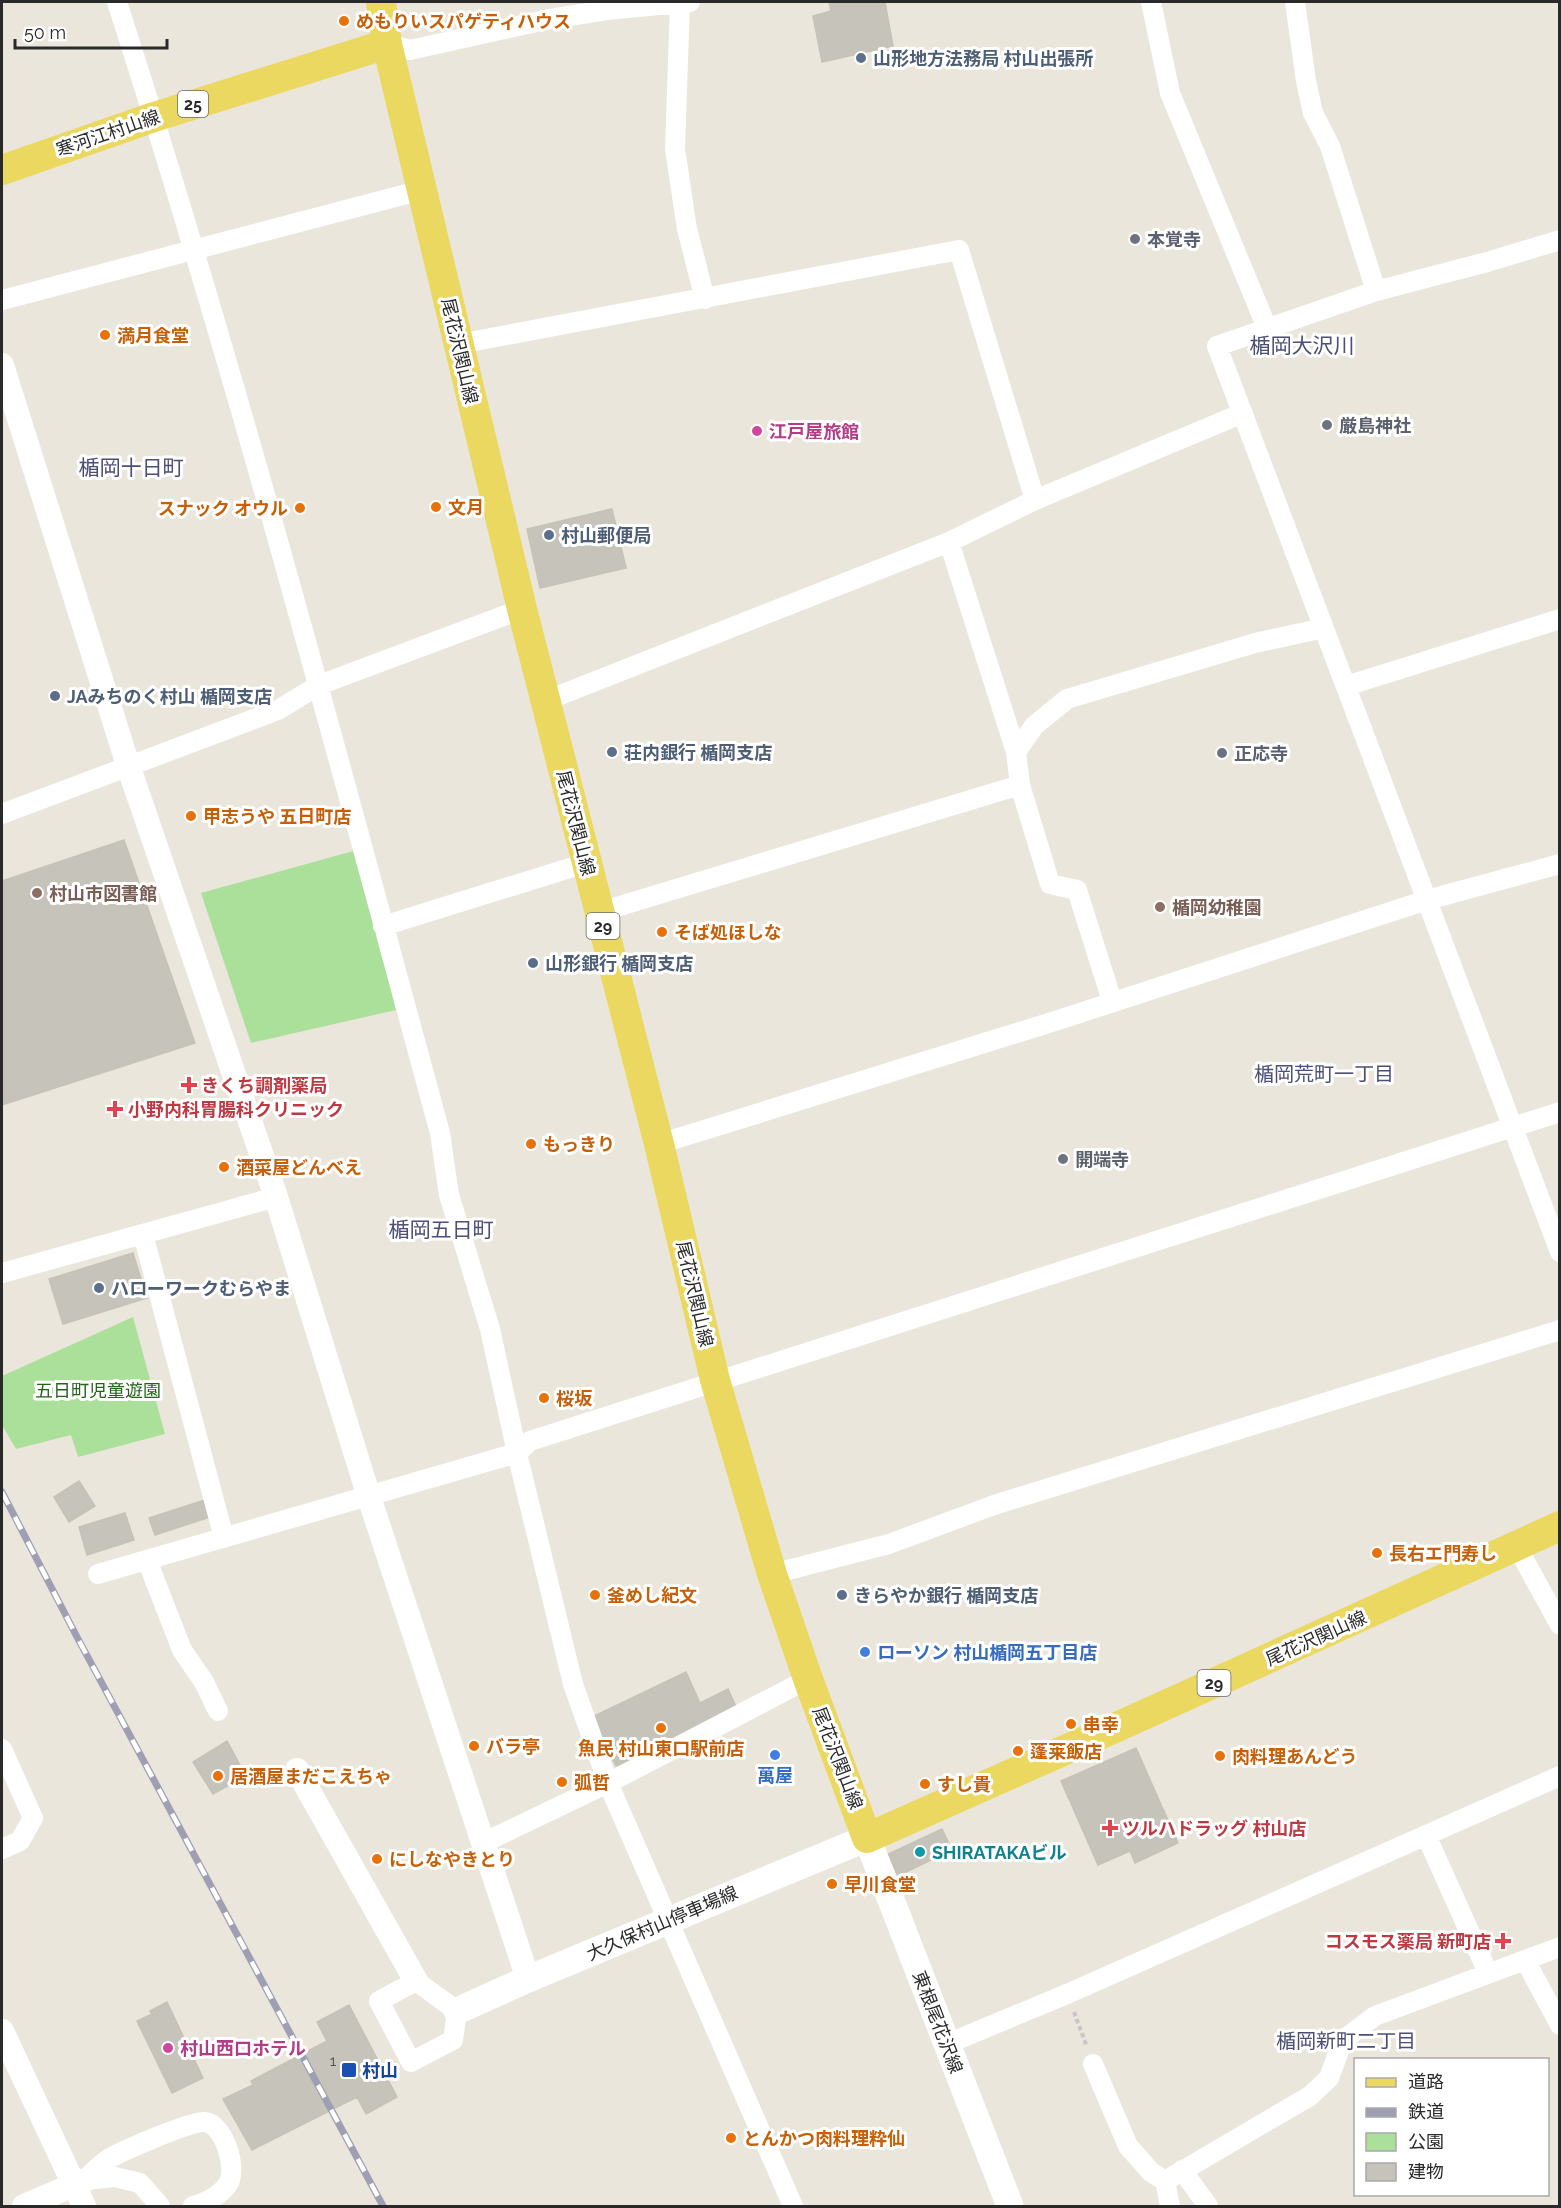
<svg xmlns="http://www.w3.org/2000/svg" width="1561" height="2208" font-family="Raleway,'Noto Sans JP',sans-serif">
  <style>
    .green { fill: #abe09a }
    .building { fill: #c6c3bb; stroke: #c6c2b5; stroke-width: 1.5 }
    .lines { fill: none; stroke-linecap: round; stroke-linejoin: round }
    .path { stroke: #c7c7c7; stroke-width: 4; stroke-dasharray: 4.5 3; stroke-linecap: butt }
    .minor { stroke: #fff; stroke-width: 20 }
    .tertiary { stroke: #fff; stroke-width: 24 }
    .secondary { stroke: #fff; stroke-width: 27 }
    .primary { stroke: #ebd861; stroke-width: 30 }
    .rail-casing { stroke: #9f9fb3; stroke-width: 7 }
    .rail { stroke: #fff; stroke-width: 4.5; stroke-dasharray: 14; stroke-linecap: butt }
    .food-dot { fill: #e8710a; stroke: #fff; stroke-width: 2 }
    .service-dot { fill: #5c6f8a; stroke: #fff; stroke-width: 2 }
    .worship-dot { fill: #6b7280; stroke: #fff; stroke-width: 2 }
    .hotel-dot { fill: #d1479c; stroke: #fff; stroke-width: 2 }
    .education-dot { fill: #8d6e63; stroke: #fff; stroke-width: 2 }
    .health-dot { fill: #e0444e; stroke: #fff; stroke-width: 2 }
    .shop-dot { fill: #3f7fe0; stroke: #fff; stroke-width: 2 }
    .culture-dot { fill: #0f9aa8; stroke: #fff; stroke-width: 2 }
    .transit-dot { fill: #1a4fb4; stroke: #fff; stroke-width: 2 }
    .labels { text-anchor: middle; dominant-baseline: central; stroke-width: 6; stroke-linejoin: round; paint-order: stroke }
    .number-label { font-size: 15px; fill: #50504e }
    .shield { fill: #fff; stroke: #696969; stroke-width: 1.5 }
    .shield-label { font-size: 16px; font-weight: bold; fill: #292929 }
    .food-label { font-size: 18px; font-weight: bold; fill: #c56008; stroke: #fff; text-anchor: start }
    .service-label { font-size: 18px; font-weight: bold; fill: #4e5e75; stroke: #fff; text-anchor: start }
    .street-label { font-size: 18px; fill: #292929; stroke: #fff }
    .worship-label { font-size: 18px; font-weight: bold; fill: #5b616d; stroke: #fff; text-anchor: start }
    .hotel-label { font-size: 18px; font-weight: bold; fill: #b23c85; stroke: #fff; text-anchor: start }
    .education-label { font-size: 18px; font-weight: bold; fill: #785e54; stroke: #fff; text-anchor: start }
    .health-label { font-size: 18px; font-weight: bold; fill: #be3a42; stroke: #fff; text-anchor: start }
    .park-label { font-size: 18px; fill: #24631c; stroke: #fff }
    .shop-label { font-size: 18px; font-weight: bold; fill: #366cbe; stroke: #fff; text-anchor: start }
    .culture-label { font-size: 18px; font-weight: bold; fill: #0d838f; stroke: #fff; text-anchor: start }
    .transit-label { font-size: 18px; font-weight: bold; fill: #164399; stroke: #fff; text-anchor: start }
    .neighbourhood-label { font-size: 20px; fill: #4b4f78; stroke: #fff }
    .quarter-label { font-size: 21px; fill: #4b4f78; stroke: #fff }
  </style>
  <rect width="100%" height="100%" fill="#ebe6db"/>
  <path class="green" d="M 357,850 L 396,1010 L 251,1043 L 201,893 Z
    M 133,1317 L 165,1434 L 78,1457 L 71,1435 L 16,1449 L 2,1425 L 2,1376 Z"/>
  <path class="building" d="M 829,2 L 885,2 L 893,46 L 822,62 L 813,16 L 831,11 Z
    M 612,509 L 626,568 L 540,588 L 527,529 Z
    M 124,840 L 195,1043 L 2,1105 L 2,881 Z
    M 133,1253 L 147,1298 L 63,1324 L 49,1279 Z
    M 79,1481 L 95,1506 L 69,1522 L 54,1497 Z
    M 205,1500 L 210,1517 L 155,1535 L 149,1518 Z
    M 125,1513 L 134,1540 L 87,1555 L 79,1527 Z
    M 686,1672 L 700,1703 L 728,1689 L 737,1709 L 616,1766 L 592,1717 Z
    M 227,1741 L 246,1776 L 213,1794 L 193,1762 Z
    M 1136,1748 L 1178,1843 L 1135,1863 L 1130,1851 L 1098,1865 L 1061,1781 Z
    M 942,1829 L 952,1850 L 898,1876 L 888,1854 Z
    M 167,2002 L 203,2078 L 172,2093 L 137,2021 L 152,2014 L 150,2011 Z
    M 349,2005 L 397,2097 L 366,2114 L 357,2097 L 252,2150 L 223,2099 L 253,2085 L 251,2081 L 327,2041 L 317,2022 Z"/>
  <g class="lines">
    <path class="path" d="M 1074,2012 L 1087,2047"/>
    <path class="minor" d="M 117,2 C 237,375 337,754 440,1133 L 449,1195 L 490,1329 L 517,1453 L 573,1684 L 608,1783 L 793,2206
      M 680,2 L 675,149 L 687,229 L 705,299
      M 1151,2 L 1170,93 L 1267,328
      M 1295,2 L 1306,81 L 1313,113 L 1330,146 L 1376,291
      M 387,44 L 410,50 L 550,19 L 607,10 L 690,2
      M 1560,240 L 1487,262 L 1376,291 L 1217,346 L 1560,1252
      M 2,300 L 422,190
      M 459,344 L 959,250 L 1035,500
      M 949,542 L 1016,752
      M 1346,686 L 1560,619
      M 545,701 L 949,542 L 1035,500 L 1243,413
      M 2,814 L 278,710 L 319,685 L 522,609
      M 600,912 L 1020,785
      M 383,926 L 586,863
      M 1112,1001 L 1077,890 L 1050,884 L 1020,785 L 1016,752 L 1034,726 L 1067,699 L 1255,643 L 1324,628
      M 659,1144 L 1052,1022 L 1427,900 L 1560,864
      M 143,1234 L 224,1538
      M 2,1273 L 276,1197
      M 1517,1547 L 1560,1625
      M 147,1560 L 182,1650 L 204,1682 L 218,1711
      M 98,1574 L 517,1453 L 530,1441 L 1560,1112
      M 772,1574 L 889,1544 L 994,1505 L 1560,1330
      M 2,1749 L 33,1818 L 20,1841 L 2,1849
      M 1426,1835 L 1488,1973
      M 483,1843 L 608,1783 L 808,1679
      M 1525,1960 L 1560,2025
      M 416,1981 L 457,2011 L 453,2040 L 411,2062 L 379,2001 Z
      M 947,2044 L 1067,1994 L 1560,1776
      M 1093,2064 L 1128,2146 L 1151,2172 L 1165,2181
      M 1182,2170 L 1208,2206
      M 85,2180 C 93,2172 101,2163 110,2158 C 125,2150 190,2121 205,2122 C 224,2124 238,2169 228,2184 C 221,2195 205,2203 193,2206
      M 85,2180 L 115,2177 L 140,2183 L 160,2206
      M 1170,2206 L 1165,2181 L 1310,2096 L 1329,2078 L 1343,2040 L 1375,2016 L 1560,1947"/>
    <path class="tertiary" d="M 2,365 L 128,765 L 276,1197 L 369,1497 L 528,1979
      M 297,1770 L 416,1981
      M 2,2031 L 84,2206
      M 24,2206 L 85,2180"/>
    <path class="secondary" d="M 457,2011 L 528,1979 L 867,1838 L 1010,2206"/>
    <path class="primary" d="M 381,2 L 387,44 L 522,609 L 659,1144 L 715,1380 L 772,1574 L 808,1679 L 867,1838 L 1128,1722 L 1560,1526
      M 2,170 L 154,117 L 387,44"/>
    <defs>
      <path id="rail" d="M 2,1492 L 77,1637 L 383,2206"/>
    </defs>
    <use href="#rail" class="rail-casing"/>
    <use href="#rail" class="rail"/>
  </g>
  <g class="food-dot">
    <circle cx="344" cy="21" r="6"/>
    <circle cx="105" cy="335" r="6"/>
    <circle cx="436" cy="507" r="6"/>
    <circle cx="300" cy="508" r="6"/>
    <circle cx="191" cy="816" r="6"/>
    <circle cx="662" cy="932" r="6"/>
    <circle cx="531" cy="1144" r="6"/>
    <circle cx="224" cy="1167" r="6"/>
    <circle cx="544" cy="1398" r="6"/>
    <circle cx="1377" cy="1553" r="6"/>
    <circle cx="595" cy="1595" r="6"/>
    <circle cx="1071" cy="1724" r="6"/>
    <circle cx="661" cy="1728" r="6"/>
    <circle cx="474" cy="1746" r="6"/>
    <circle cx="1018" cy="1751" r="6"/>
    <circle cx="1220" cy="1756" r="6"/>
    <circle cx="218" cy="1776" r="6"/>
    <circle cx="562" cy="1782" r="6"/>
    <circle cx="925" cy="1784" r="6"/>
    <circle cx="377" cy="1859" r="6"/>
    <circle cx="832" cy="1884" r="6"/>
    <circle cx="731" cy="2138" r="6"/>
  </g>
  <g class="service-dot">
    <circle cx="861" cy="58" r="6"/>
    <circle cx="549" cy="535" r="6"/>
    <circle cx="55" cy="696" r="6"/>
    <circle cx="612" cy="752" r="6"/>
    <circle cx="533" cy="963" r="6"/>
    <circle cx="99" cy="1288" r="6"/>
    <circle cx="842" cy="1595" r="6"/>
  </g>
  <g class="worship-dot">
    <circle cx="1135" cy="239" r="6"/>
    <circle cx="1327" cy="425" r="6"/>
    <circle cx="1222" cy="753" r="6"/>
    <circle cx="1063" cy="1159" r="6"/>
  </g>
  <g class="hotel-dot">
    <circle cx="757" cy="431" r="6"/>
    <circle cx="168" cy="2048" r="6"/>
  </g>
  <g class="education-dot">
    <circle cx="37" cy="893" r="6"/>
    <circle cx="1160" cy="907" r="6"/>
  </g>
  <g class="health-dot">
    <path d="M186 1076h6v6h6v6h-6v6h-6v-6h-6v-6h6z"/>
    <path d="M112 1100h6v6h6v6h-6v6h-6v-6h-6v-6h6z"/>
    <path d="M1107 1819h6v6h6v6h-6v6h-6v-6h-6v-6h6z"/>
    <path d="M1500 1932h6v6h6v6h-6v6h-6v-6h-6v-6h6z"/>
  </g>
  <g class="shop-dot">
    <circle cx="865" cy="1652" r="6"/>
    <circle cx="775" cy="1755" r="6"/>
  </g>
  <circle class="culture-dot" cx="920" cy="1852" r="6"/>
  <rect class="transit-dot" x="341" y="2062" width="16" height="16" rx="3"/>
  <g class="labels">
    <g class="number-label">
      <text x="333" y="2061">1</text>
    </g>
    <g class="shield">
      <rect x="178" y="91" width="30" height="26" rx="4.5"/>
      <rect x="586.5" y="913" width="33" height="26" rx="4.5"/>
      <rect x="1197.5" y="1670" width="33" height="26" rx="4.5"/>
    </g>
    <g class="shield-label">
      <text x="193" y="104">25</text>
      <text x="603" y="926">29</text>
      <text x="1214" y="1683">29</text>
    </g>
    <g class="food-label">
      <text x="356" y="21">めもりいスパゲティハウス</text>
      <text x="117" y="335">満月食堂</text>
      <text x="448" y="507">文月</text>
      <text x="288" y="508" text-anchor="end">スナック オウル</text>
      <text x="203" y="816">甲志うや 五日町店</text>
      <text x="674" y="932">そば処ほしな</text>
      <text x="543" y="1144">もっきり</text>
      <text x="236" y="1167">酒菜屋どんべえ</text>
      <text x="556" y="1398">桜坂</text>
      <text x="1389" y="1553">長右エ門寿し</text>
      <text x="607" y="1595">釜めし紀文</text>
      <text x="1083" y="1724">串幸</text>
      <text x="486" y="1746">バラ亭</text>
      <text x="661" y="1748" text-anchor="middle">魚民 村山東口駅前店</text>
      <text x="1030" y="1751">蓬莱飯店</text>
      <text x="1232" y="1756">肉料理あんどう</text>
      <text x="230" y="1776">居酒屋まだこえちゃ</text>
      <text x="574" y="1782">弧哲</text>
      <text x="937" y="1784">すし貴</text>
      <text x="389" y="1859">にしなやきとり</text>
      <text x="844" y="1884">早川食堂</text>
      <text x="743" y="2138">とんかつ肉料理粋仙</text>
    </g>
    <g class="service-label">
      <text x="873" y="58">山形地方法務局 村山出張所</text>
      <text x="561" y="535">村山郵便局</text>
      <text x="67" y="696">JAみちのく村山 楯岡支店</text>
      <text x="624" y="752">荘内銀行 楯岡支店</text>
      <text x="545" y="963">山形銀行 楯岡支店</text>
      <text x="111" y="1288">ハローワークむらやま</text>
      <text x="854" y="1595">きらやか銀行 楯岡支店</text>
    </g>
    <g class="street-label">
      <text transform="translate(108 133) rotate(-19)">寒河江村山線</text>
      <text transform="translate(460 351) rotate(77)">尾花沢関山線</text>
      <text transform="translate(576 823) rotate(76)">尾花沢関山線</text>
      <text transform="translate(695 1294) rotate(77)">尾花沢関山線</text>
      <text transform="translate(1316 1638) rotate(-24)">尾花沢関山線</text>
      <text transform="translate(838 1758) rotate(69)">尾花沢関山線</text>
      <text transform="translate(662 1923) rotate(-23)">大久保村山停車場線</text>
      <text transform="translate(938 2022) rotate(69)">東根尾花沢線</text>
    </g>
    <g class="worship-label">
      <text x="1147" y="239">本覚寺</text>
      <text x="1339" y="425">厳島神社</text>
      <text x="1234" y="753">正応寺</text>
      <text x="1075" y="1159">開端寺</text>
    </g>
    <g class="hotel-label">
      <text x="769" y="431">江戸屋旅館</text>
      <text x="180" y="2048">村山西口ホテル</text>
    </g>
    <g class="education-label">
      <text x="49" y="893">村山市図書館</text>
      <text x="1172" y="907">楯岡幼稚園</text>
    </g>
    <g class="health-label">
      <text x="201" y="1085">きくち調剤薬局</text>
      <text x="128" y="1109">小野内科胃腸科クリニック</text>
      <text x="1122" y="1828">ツルハドラッグ 村山店</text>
      <text x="1491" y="1941" text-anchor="end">コスモス薬局 新町店</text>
    </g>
    <g class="park-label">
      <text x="98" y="1390">五日町児童遊園</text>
    </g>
    <g class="shop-label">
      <text x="877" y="1652">ローソン 村山楯岡五丁目店</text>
      <text x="775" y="1775" text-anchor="middle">萬屋</text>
    </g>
    <g class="culture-label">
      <text x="932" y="1852">SHIRATAKAビル</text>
    </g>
    <g class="transit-label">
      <text x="362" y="2070">村山</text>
    </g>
    <g class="neighbourhood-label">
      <text x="1324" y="1074">楯岡荒町一丁目</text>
      <text x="1346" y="2041">楯岡新町二丁目</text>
    </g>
    <g class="quarter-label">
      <text x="1302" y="345">楯岡大沢川</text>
      <text x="131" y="467">楯岡十日町</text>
      <text x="441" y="1229">楯岡五日町</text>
    </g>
  </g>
  <rect width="1561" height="2208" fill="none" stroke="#292929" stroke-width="6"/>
  <rect x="1354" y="2058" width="195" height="138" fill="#ffffff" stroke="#a9a9a9" stroke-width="1.5"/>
  <rect x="1366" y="2078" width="30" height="9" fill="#ebd861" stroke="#a9a9a9" stroke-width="1.5"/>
  <text x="1408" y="2088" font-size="18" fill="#292929">道路</text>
  <rect x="1366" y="2108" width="30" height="9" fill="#9f9fb3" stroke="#a9a9a9" stroke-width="1.5"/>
  <text x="1408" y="2118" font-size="18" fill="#292929">鉄道</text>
  <rect x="1366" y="2133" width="30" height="18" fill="#abe09a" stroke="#a9a9a9" stroke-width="1.5"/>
  <text x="1408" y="2148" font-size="18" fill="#292929">公園</text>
  <rect x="1366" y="2163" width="30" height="18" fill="#c6c3bb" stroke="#a9a9a9" stroke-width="1.5"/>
  <text x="1408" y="2178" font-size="18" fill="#292929">建物</text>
  <path d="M15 39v9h152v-9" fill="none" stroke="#292929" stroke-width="3"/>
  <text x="24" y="39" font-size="18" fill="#292929" stroke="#ffffff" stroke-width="4.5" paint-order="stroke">50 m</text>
</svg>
